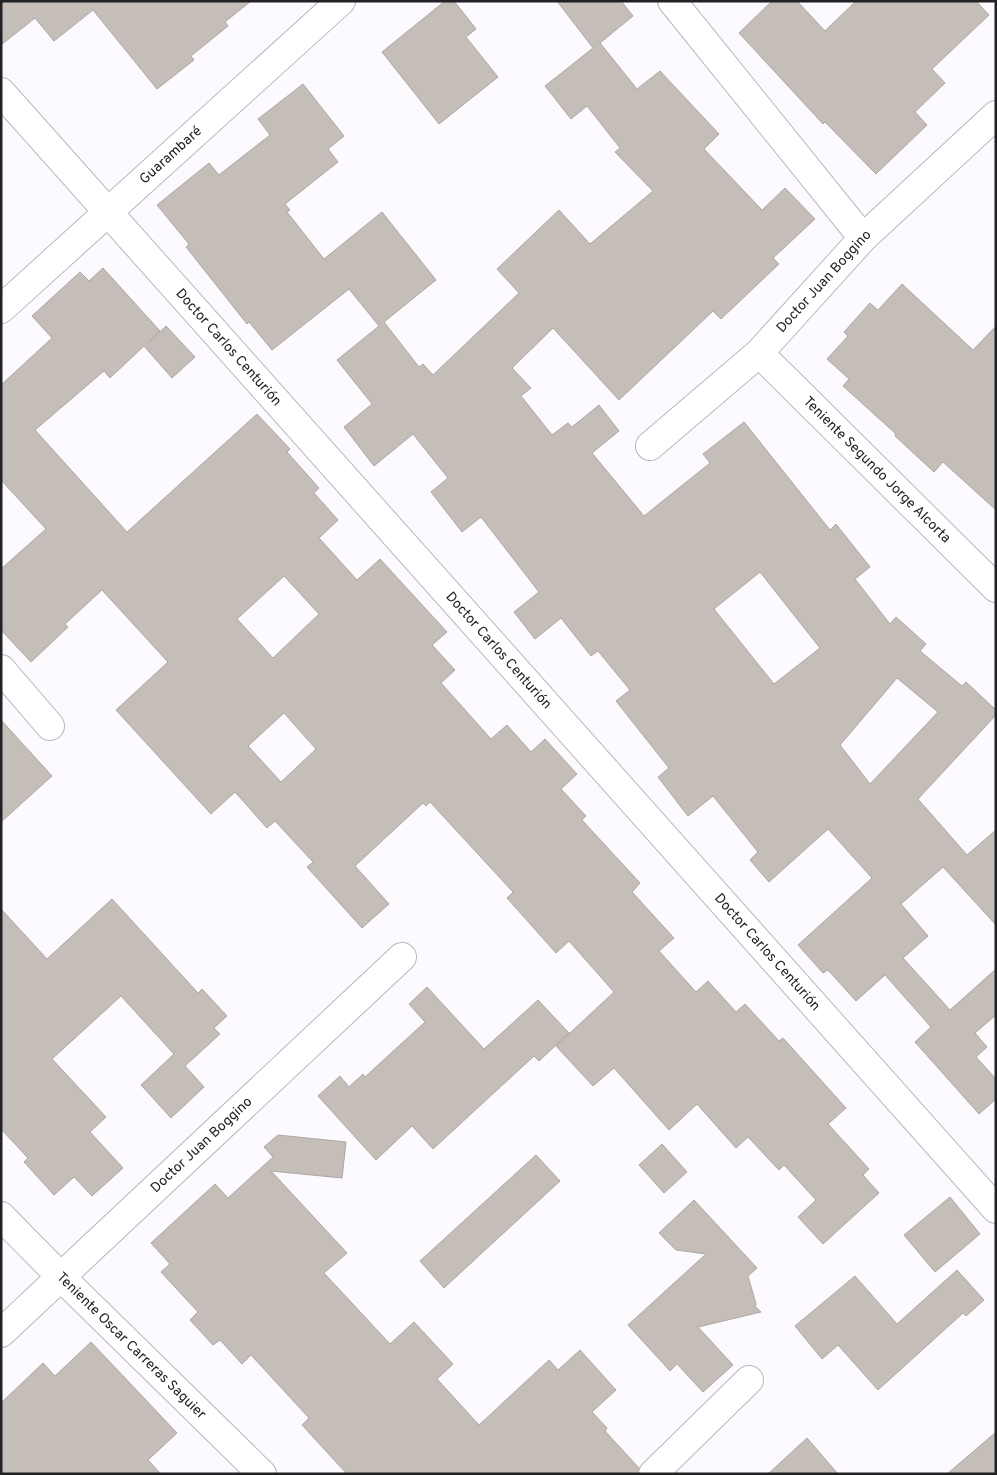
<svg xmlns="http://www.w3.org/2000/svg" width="997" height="1475" font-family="Overpass,sans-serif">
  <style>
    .building { fill: #c5beb8; stroke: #ada7a1; fill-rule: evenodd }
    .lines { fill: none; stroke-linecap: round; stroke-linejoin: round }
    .street-casing { stroke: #b9b6bd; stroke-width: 30 }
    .street { stroke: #fff; stroke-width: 28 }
    .labels { text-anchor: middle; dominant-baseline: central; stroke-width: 5; stroke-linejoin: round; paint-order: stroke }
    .street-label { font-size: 14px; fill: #222124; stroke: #fcfaff }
  </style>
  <rect width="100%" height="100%" fill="#fcfaff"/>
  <path class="building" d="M 1,1 L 251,1 L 225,22 L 228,26 L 191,56 L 194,60 L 157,89 L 93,10 L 54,41 L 35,18 L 1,45 Z
    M 445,1 L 454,1 L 476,29 L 466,37 L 498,77 L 439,124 L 382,52 Z
    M 557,1 L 621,1 L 633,16 L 600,43 L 637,89 L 660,71 L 719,134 L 704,149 L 762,210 L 785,188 L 815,219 L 773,258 L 779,264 L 721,319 L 713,311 L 619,400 L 553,328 L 512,368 L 531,388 L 521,396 L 552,435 L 568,423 L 572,427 L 599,405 L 619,431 L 592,453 L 644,516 L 710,463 L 703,454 L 744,422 L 830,530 L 836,524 L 870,567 L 855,579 L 890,624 L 896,617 L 926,644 L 920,651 L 962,686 L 966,682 L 996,710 L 996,715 L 918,799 L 967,855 L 996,830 L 996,925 L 943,867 L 901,904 L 928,936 L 903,958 L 950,1010 L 996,969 L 996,1015 L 975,1033 L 987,1047 L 976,1057 L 996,1079 L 996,1099 L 979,1114 L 915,1042 L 931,1027 L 885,975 L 856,1001 L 828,970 L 823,973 L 798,945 L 872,878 L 828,829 L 769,882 L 750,860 L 758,852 L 713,796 L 688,816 L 658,777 L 669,768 L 616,701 L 630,690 L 598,651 L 591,656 L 561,618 L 535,639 L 514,612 L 539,592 L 481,517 L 462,532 L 431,492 L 448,478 L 413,434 L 374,466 L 344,427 L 372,404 L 337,360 L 379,326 L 349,289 L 272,350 L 249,322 L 247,324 L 186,247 L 189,244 L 157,205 L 209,163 L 219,175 L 270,135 L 258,119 L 303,84 L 344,136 L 328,149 L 338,162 L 285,204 L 290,210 L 287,212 L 324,259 L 382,212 L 436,280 L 384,322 L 419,367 L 423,364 L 433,375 L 519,293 L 497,269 L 559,210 L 590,244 L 653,191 L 615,152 L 620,148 L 587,106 L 571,119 L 545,86 L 593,48 ZM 760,572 L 820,648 L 774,684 L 714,609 ZM 897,678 L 938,712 L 870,784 L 840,745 Z
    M 772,1 L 797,1 L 825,31 L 856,1 L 976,1 L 989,15 L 932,69 L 945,83 L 915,112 L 927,125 L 876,174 L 825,122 L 823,124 L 739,33 Z
    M 103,268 L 160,331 L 148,343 L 166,326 L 195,357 L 172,378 L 144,346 L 110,378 L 104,371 L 35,430 L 127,532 L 257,414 L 290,449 L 287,452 L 319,488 L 314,493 L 338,520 L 319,538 L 357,580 L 380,559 L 447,632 L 432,645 L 455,670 L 441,683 L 491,739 L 507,725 L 531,752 L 545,739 L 577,774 L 561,789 L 586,816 L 582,820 L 640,883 L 632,892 L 674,938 L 659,951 L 696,992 L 708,981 L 736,1012 L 745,1004 L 779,1041 L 783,1038 L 846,1108 L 828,1124 L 869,1169 L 863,1175 L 879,1193 L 823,1244 L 798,1217 L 816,1200 L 784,1165 L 779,1170 L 748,1137 L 736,1148 L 697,1104 L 669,1130 L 614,1068 L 593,1086 L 556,1046 L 614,992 L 569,941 L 556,953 L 507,898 L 513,892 L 430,802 L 426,806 L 423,803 L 355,866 L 389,904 L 362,928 L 307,867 L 313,862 L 275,821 L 267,828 L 235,792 L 211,814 L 116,710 L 168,662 L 102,590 L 65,624 L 68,627 L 31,662 L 1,630 L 1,569 L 46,529 L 1,480 L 1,385 L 52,338 L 32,316 L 80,272 L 89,281 ZM 284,576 L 319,614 L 273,658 L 237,619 ZM 284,713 L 316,749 L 281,782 L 248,746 Z
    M 902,284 L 973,350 L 996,326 L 996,510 L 943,462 L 934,472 L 895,436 L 896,434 L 843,386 L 849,379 L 827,359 L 848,336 L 844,332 L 870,303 L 878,310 Z
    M 1,720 L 52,776 L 1,822 Z
    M 112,899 L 198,993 L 202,989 L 227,1016 L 214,1028 L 220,1034 L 185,1066 L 204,1087 L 171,1118 L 141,1085 L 174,1054 L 121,996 L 52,1059 L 106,1117 L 90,1132 L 123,1168 L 92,1196 L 74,1177 L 54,1195 L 24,1162 L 28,1158 L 1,1129 L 1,909 L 47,959 Z
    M 427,987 L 484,1049 L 538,1000 L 569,1033 L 539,1061 L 534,1056 L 433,1149 L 412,1126 L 376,1160 L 318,1096 L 340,1076 L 349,1087 L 363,1074 L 365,1077 L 425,1022 L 409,1004 Z
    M 278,1135 L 346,1142 L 342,1178 L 271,1171 L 347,1253 L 324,1273 L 390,1344 L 414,1322 L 453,1364 L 437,1379 L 479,1425 L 549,1360 L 558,1370 L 580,1350 L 616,1390 L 592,1412 L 607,1428 L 605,1431 L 639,1468 L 638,1474 L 347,1474 L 302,1425 L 309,1418 L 251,1355 L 242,1364 L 220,1340 L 213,1345 L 190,1320 L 198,1312 L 161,1272 L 170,1264 L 151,1243 L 215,1184 L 228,1198 L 273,1157 L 264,1147 Z
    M 662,1144 L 687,1172 L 664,1193 L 639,1165 Z
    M 536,1155 L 560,1181 L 444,1288 L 420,1261 Z
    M 950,1197 L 980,1234 L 935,1272 L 904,1235 Z
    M 694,1200 L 757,1268 L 748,1276 L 756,1304 L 755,1306 L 761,1312 L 698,1327 L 733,1365 L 703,1392 L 677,1364 L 670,1371 L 628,1325 L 706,1254 L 676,1250 L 659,1233 Z
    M 957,1270 L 984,1300 L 966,1316 L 963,1313 L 878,1390 L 838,1345 L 822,1359 L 795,1326 L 855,1276 L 897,1324 Z
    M 91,1342 L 177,1433 L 148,1460 L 161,1474 L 1,1474 L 1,1403 L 43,1363 L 55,1376 Z
    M 996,1432 L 996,1474 L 947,1474 Z
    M 807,1438 L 838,1474 L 768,1474 Z"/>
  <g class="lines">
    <defs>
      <g id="street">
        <path d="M 672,1 L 863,238"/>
        <path id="s1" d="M 1,92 L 996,1209"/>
        <path id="s2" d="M 1,309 L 341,1"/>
        <path id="s3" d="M 759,353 L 996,588"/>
        <path id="s4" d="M 650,446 L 759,353 L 863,238 L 996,115"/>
        <path d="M 1,669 L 50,726"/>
        <path id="s5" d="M 1,1216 L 61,1277 L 262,1474"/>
        <path id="s6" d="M 1,1333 L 402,957"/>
        <path d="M 653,1474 L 749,1380"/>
      </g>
    </defs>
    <use href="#street" class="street-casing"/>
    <use href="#street" class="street"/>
  </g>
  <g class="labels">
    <g class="street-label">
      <text stroke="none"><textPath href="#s2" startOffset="229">Guarambaré</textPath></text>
      <text stroke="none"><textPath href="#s4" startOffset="240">Doctor Juan Boggino</textPath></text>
      <text stroke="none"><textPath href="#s1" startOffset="342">Doctor Carlos Centurión</textPath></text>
      <text stroke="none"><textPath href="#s3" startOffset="166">Teniente Segundo Jorge Alcorta</textPath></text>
      <text stroke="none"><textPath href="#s1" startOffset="748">Doctor Carlos Centurión</textPath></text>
      <text stroke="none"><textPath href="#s1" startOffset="1152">Doctor Carlos Centurión</textPath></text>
      <text stroke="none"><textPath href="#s6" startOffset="275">Doctor Juan Boggino</textPath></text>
      <text stroke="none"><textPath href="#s5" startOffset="184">Teniente Oscar Carreras Saguier</textPath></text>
    </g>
  </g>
  <rect width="997" height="1475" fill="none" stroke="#222124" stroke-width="5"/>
</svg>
